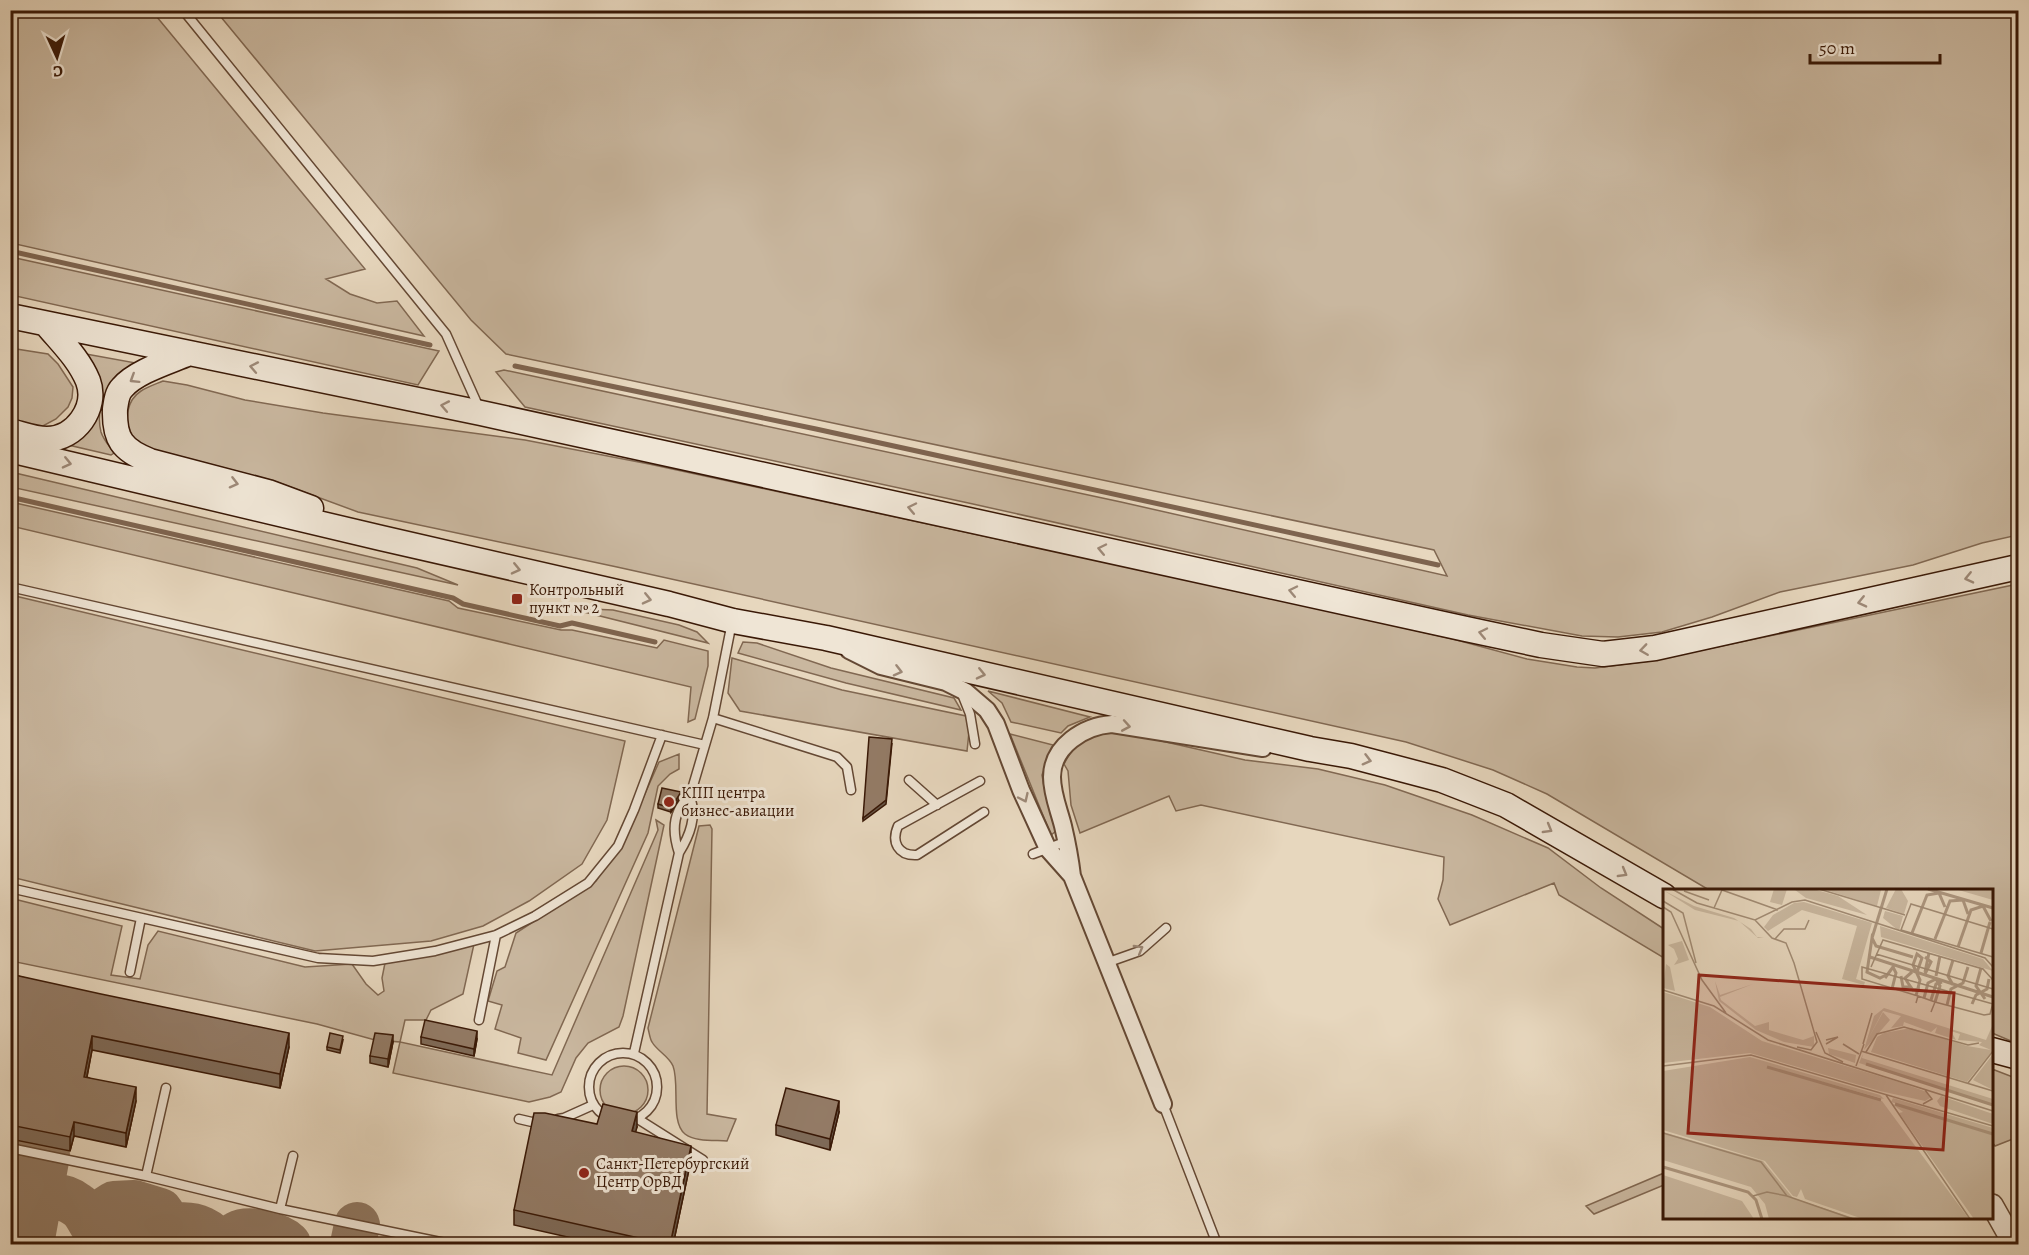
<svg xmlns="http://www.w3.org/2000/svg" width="2029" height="1255" font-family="Alegreya,serif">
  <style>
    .green { fill: #c9b79f; stroke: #816852; stroke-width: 1.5 }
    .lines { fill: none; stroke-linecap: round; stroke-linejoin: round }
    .stream { stroke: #7e644f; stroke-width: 5 }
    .taxiway { stroke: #907862; stroke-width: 46 }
    .service-casing { stroke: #644834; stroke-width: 11 }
    .minor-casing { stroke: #644834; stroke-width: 20 }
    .tertiary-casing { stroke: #644834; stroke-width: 24 }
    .secondary-casing { stroke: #391806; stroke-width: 27 }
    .service { stroke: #efe5d5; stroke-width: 8 }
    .minor { stroke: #efe5d5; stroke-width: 16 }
    .tertiary { stroke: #efe5d5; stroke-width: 21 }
    .secondary { stroke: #efe5d5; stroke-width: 24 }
    .wall { fill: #7e6a58; stroke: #391806; stroke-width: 1.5 }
    .shaded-wall { fill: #675647; stroke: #391806; stroke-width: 1.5 }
    .building { fill: #937b66; stroke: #391806; stroke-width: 1.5 }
    .oneway { stroke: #9d8978 }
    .poi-dot { fill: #8f2418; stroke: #efe5d5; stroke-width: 2 }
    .labels { text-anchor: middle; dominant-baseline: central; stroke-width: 6; stroke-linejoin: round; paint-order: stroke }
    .poi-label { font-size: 16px; fill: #391806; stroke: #efe5d5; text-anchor: start }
    .inset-river { fill: none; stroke: #ac967f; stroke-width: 3 }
    .inset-road { fill: none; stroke: #a18b74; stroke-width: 1.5 }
    .view { fill: #8f2418; fill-opacity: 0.15; stroke: #8f2418; stroke-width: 3 }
    .inset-edge { fill: none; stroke: #391806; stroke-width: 3 }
  </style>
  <rect width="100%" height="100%" fill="#e7d7be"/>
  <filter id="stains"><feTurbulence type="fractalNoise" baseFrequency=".00333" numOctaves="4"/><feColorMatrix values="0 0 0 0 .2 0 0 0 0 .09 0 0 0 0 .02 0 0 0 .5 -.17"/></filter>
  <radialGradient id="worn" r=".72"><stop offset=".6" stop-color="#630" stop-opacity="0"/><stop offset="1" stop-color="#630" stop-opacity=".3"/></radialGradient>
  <path class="green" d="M 11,10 L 152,11 L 365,269 L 326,279 L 350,294 L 377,303 L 397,301 L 424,336 L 11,243 Z
    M 216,11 L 2018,11 L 2018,535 L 1982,543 L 1913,565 L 1780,592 L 1712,617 L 1662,632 L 1618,637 L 1582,636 L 1468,615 L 973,504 L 525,407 L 496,372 L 504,370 L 1121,502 L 1447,576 L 1434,550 L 506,354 L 471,320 Z
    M 11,257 L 439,351 L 418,385 L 11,295 Z
    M 10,348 L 48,354 L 58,364 L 73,387 L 72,398 L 68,407 L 56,419 L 41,427 L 11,422 Z
    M 86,354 L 136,363 C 112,376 94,404 101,432 C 103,439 110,447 114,453 L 111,455 L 64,444 L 71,438 Z
    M 163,381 L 187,385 L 245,400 L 323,413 L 525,440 L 649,464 L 1272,598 L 1453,639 L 1527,659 L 1577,667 L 1595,668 L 1650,661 L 2018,584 L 2018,1044 L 1992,1033 L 1992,890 L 1709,890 L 1547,794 L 1493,770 L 1406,742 L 617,567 L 358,512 L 274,481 L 144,447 C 140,443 133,439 131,434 C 124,419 127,400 141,391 C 147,387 156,384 163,381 Z
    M 11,472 L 417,568 L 458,585 L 11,487 Z
    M 11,502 L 449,601 L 458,608 L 561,630 L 572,630 L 657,648 L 664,640 L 708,651 L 708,666 L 695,719 L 688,722 L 691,687 L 11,526 Z
    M 11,595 L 625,741 L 607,820 L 582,864 L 529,901 L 483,926 L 431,941 L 315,951 L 11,877 Z
    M 568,608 L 613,610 L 679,625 L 697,632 L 708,643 Z
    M 743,642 L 757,643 L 831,668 L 954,698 L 961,710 L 846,683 L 738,653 Z
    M 732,658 L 842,690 L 966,716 L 969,732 L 967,751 L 740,711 L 728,693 Z
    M 988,691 L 1090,717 L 1068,726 L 1061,733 L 1011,722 L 1002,703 Z
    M 1103,732 L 1122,732 L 1245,760 L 1318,769 L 1385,785 L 1472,815 L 1548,848 L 1601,888 L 1664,929 L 1664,958 L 1559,895 L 1554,883 L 1450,925 L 1438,899 L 1443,880 L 1444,857 L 1201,805 L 1176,811 L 1169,796 L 1080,833 L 1071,805 L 1068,771 L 1064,764 C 1074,745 1082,739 1103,732 Z
    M 1010,734 L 1053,745 L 1042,775 L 1046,797 L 1056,831 L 1051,835 Z
    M 679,754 L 679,769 L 670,774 L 658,786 L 648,833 L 546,1060 L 518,1053 L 521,1038 L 495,1029 L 502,1005 L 488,1001 L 497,971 L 505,967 L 516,933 L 596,881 L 628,832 L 659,762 Z
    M 656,820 L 664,825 L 623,1016 L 619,1027 L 588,1043 L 576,1058 L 561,1092 L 550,1097 L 529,1102 L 393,1073 L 400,1042 L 375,1040 L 317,1024 L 11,961 L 10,898 L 122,926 L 111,975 L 140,979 L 148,945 L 158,931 L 305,967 L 352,964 L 366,984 L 378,995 L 384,991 L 382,978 L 385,963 L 438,954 L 474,944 L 463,994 L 431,1010 L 426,1020 L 405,1020 L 400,1042 L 552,1075 L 658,830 Z
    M 710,825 L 712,829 L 707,1114 L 736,1119 L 727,1141 C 715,1140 695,1142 685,1134 C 670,1122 680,1084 673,1066 C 669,1056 657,1051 652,1042 C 650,1039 649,1032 648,1028 L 699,826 Z
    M600 1090a24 24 0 1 1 48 0a24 24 0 1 1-48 0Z
    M 1992,1069 L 2018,1079 L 2018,1137 L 1995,1146 L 1992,1142 Z
    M 1664,1173 L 1664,1185 L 1594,1214 L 1586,1206 Z"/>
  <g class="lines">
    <path class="stream" d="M 10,251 L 430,345
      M 515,366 L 816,429 L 1438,565
      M 10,497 L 453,598 L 463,604 L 560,626 L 572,623 L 655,642"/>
    <path class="taxiway" d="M 10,1162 L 14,1148
      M 10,1215 C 27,1199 57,1189 77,1205 C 85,1210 89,1220 94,1228
      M 141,1241 C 165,1223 200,1216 219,1244
      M 31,1244 L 47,1155
      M 113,1244 L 97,1215 L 114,1204 L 134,1203 L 160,1211 L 165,1218 L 166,1227
      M 227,1244 C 230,1240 232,1236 237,1234 C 250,1227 278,1235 288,1244
      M 353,1244 L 357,1225"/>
    <defs>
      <path id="service" d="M 183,10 L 446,334 L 480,410
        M 10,587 L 705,745
        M 962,694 L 970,714 L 975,744
        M 713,718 L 837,757 L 847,767 L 851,790
        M 909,780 L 937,805
        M 980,781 L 898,826 C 891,842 898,856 917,855 L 984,812
        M 679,853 C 672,832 672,811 690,796 L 713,718 L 732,622
        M 1033,854 L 1067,841
        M 10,888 L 318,958 L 373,961 L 435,951 L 496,935 L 535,916 L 588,883 L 618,846 L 634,810 L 662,735
        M 1106,963 L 1140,951 L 1166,928
        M 130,972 L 141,918
        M 479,1020 L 496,935
        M589 1087a34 34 0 1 1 68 0a34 34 0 1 1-68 0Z
        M 634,1053 L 679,853 C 690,835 697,817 690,796
        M 166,1088 L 146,1176 L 280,1209
        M 1163,1104 L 1217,1244
        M 519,1119 L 532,1122 L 542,1121
        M 558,1119 L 564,1118 L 593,1105
        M 638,1119 L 703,1160
        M 10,1148 L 146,1176
        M 293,1156 L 280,1209 L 450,1244"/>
      <path id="minor" d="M 849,650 L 881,666 L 946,682 L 966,692 L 987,710 L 996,724 L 1021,790 L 1048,849 L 1072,876
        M 1163,1104 L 1072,876 C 1070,859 1067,843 1063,826 C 1059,810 1052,794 1052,777 C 1052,746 1084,726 1112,724 L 1263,748"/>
      <path id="tertiary" d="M 1992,1205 L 2014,1244"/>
      <path id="secondary" d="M 10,316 L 481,413 L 1466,629 L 1541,645 L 1603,654 L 1655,648 L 2018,567
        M 187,354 C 168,362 135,372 122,388 C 117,393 116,402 115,409 C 114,439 122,450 150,461 L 268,492 L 311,508
        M 10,431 C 22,434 35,439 47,439 C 75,439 98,408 88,381 C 79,359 62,343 47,325
        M 10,450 L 381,538 L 669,604 L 733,621 L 826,638 L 1310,749 L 1351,756 L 1442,780 L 1506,805 L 1664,896
        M 1992,1050 L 2018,1057"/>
    </defs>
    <use href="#service" class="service-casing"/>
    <use href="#minor" class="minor-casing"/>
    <use href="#tertiary" class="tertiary-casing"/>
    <use href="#secondary" class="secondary-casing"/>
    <use href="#service" class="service"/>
    <use href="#minor" class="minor"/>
    <use href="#tertiary" class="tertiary"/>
    <use href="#secondary" class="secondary"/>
  </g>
  <path class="wall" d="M 681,796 L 671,812 L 658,808 L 658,804 Z
    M 10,974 L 289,1047 L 280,1088 L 92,1050 L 87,1077 L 136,1101 L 126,1147 L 74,1136 L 70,1151 L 10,1139 Z
    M 421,1037 L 477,1039 L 474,1056 L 421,1044 Z
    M 343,1040 L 340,1053 L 327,1050 L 327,1047 Z
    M 393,1042 L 388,1067 L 370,1063 L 370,1056 Z
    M 839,1112 L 830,1150 L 776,1135 L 776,1125 Z
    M 597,1124 L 637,1127 L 635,1132 L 691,1160 L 673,1245 L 603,1245 L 514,1225 L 514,1210 Z"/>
  <path class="shaded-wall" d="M 892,743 L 886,804 L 863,821 L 863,818 Z
    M 681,792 L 681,796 L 671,812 L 671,808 Z
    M 477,1031 L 477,1039 L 474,1056 L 474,1049 Z
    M 289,1033 L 289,1047 L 280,1088 L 280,1074 Z
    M 393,1035 L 393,1042 L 388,1067 L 388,1059 Z
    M 92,1036 L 92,1050 L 84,1091 L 84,1077 Z
    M 136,1087 L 136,1101 L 126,1147 L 126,1133 Z
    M 839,1101 L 839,1112 L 830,1150 L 830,1139 Z
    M 637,1112 L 637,1127 L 632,1145 L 632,1131 Z
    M 74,1122 L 74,1136 L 70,1151 L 70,1137 Z
    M 691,1146 L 691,1160 L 673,1245 L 670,1245 Z"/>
  <path class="building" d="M 869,737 L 892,739 L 886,800 L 863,818 Z
    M 662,788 L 681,792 L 671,808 L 658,804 Z
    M 10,974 L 101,994 L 289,1033 L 280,1074 L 92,1036 L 84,1077 L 136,1087 L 126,1133 L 74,1122 L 70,1137 L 10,1125 Z
    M 425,1020 L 477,1031 L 474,1049 L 421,1037 Z
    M 330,1033 L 343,1036 L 340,1050 L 327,1047 Z
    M 375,1033 L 393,1035 L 388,1059 L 370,1056 Z
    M 786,1088 L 839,1101 L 830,1139 L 776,1125 Z
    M 603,1104 L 637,1112 L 632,1131 L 691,1146 L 670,1245 L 514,1210 L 534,1113 L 545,1113 L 597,1124 Z"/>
  <defs><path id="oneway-chevron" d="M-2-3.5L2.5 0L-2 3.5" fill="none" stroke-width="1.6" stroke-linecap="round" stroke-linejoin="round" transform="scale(1.5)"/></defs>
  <g class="oneway">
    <use href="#oneway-chevron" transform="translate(254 367) rotate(-169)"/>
    <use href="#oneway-chevron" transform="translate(134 379) rotate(148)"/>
    <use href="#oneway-chevron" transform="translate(445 406) rotate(-169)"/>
    <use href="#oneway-chevron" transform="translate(67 463) rotate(13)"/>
    <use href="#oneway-chevron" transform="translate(234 483) rotate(14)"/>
    <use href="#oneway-chevron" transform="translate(912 508) rotate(-168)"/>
    <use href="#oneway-chevron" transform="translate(1102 549) rotate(-168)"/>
    <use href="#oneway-chevron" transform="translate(516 569) rotate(13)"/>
    <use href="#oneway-chevron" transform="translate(1969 578) rotate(167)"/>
    <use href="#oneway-chevron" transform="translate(1293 591) rotate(-168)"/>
    <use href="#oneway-chevron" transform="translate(647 599) rotate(13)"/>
    <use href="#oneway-chevron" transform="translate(1862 602) rotate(167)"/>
    <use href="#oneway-chevron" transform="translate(1483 633) rotate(-168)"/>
    <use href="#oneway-chevron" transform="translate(1644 650) rotate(172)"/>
    <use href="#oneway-chevron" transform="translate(898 671) rotate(14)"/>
    <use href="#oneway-chevron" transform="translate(981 674) rotate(13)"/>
    <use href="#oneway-chevron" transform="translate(1126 726) rotate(10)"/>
    <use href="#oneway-chevron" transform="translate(1367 760) rotate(15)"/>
    <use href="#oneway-chevron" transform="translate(1024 798) rotate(65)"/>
    <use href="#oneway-chevron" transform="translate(1548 829) rotate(30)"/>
    <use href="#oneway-chevron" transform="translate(1623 873) rotate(30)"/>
    <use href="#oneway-chevron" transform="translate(1139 949) rotate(-30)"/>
  </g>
  <g class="poi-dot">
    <rect x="511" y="593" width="12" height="12" rx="3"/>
    <circle cx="669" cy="802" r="6"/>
    <circle cx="584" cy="1173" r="6"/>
  </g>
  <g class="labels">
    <g class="poi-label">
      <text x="529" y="590">Контрольный<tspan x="529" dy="18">пункт № 2</tspan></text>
      <text x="681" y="793">КПП центра<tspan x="681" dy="18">бизнес-авиации</tspan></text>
      <text x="596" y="1164">Санкт-Петербургский<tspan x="596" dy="18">Центр ОрВД</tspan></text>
    </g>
  </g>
  <g transform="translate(1663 889)">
    <rect width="330" height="330" fill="#e7d7be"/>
    <path d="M 111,0 L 124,0 L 119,16 L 107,13 ZM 150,0 L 175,7 L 204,26 L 143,9 L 132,1 ZM 160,0 L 218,0 L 218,1 L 214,17 ZM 233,0 L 238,0 L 245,12 L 241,25 L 223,19 ZM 292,0 L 330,0 L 330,11 ZM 0,1 L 31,17 L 71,29 L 88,40 L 94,48 L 101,48 L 95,49 L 76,32 L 32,21 ZM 141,13 L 209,34 L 193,90 L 202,93 L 201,96 L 179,90 L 194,37 L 139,21 L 105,42 L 101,38 L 110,26 L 131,14 ZM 222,22 L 240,27 L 236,42 L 220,29 ZM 217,37 L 320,70 L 330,82 L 218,48 ZM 19,52 L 26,71 L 11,76 L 15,70 L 11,60 L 5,56 ZM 3,75 L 7,78 L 12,102 L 0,99 ZM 52,92 L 57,106 L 90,95 L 57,108 L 58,111 L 92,137 L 106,133 L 106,141 L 140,151 L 151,147 L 151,158 L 121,153 L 93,141 L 56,112 ZM 0,103 L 47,118 L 99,152 L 239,194 L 264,203 L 267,209 L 262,212 L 217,202 L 87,164 L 0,174 ZM 221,119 L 323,151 L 330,135 L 330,161 L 304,193 L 208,163 L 214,148 L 221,144 L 248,139 L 304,157 L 328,161 L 316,156 L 319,153 L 295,151 L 297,145 L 288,142 L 293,151 L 272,144 L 274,138 L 268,143 L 241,133 L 240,137 L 228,139 L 238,127 L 220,122 L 204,152 L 220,123 L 227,131 L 201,161 L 211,127 ZM 165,159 L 193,166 L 192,174 L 166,165 ZM 200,165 L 199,169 L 330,210 L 330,216 L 196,174 ZM 330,165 L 330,201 L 310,191 ZM 87,168 L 217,206 L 221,210 L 103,177 L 219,212 L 306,330 L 200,330 L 142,310 L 138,300 L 134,308 L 130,307 L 102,272 L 0,241 L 0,182 ZM 278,207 L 330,225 L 330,235 L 277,217 L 274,212 ZM 230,209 L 330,239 L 330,244 L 228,213 ZM 229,215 L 330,246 L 330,330 L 311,330 L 236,224 L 240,223 ZM 0,243 L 100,272 L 130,309 L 194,330 L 106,330 L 102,315 L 88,298 L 0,271 ZM 0,286 L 79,312 L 91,330 L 0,330 Z" fill="#c9b79f"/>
    <path class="inset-river" d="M 265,0 L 330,19M 249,44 L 264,6 L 276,4 L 282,18M 209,49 L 224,0M 272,50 L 287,12 L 300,11 L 305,25M 295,58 L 308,21 L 320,17 L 328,32M 318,64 L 327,33M 207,68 L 330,108M 318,79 L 313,97 L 322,110M 249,83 L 242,89 L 245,94 L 250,101 L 257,100M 262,83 L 266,64M 262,85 L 268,73 L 262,68M 223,86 L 217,89 L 204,83 L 209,49 L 213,57 L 250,68M 238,87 L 240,98 L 247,98M 273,87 L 277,67M 222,89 L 230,78 L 233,84 L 229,100M 290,96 L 285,87 L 290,71M 253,107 L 257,91 L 250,76 L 254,65 L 259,69 L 254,83M 261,109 L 265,94 L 273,90 L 277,97 L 272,113M 268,111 L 273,95 L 279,93M 309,115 L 313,106 L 324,100 L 326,90M 284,116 L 288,100 L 300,94 L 305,78M 203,175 L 330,216M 104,178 L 218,211M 232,215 L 330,245M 0,278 L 85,303 L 93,311 L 99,330"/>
    <path class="inset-road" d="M 9,0 L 34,14 L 92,31 L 129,13 L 142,11 L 322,69 L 330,78M 156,0 L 242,26M 21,2 L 46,11M 0,12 L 20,24 L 33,74M 0,18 L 8,23 L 39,91 L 63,124M 51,19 L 59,1 L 115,21M 92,31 L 109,49 L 123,54 L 131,74 L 154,153 L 148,161 L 134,158M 330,40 L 248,15 L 238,41 L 330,68M 112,50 L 121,40 L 142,40 L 146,31M 213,65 L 330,100M 208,78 L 220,51 L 320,80 L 330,91M 0,101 L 51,117 L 105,151 L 330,222M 255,107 L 272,113 L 268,123M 272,113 L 321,126 L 327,125 L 330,114M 253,114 L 255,107 L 199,90 L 199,78 L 330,115M 153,143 L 162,164 L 180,173M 163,151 L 175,148 L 163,155M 180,155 L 196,165M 200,155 L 209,124M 198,162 L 330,202M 203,163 L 214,145 L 241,138 L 305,156 L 316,154M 0,177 L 88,166 L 330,237M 193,177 L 201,155M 305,194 L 330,162M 223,206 L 307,330M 260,215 L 269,210 L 262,201M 0,244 L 98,273 L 124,307M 90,307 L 104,303 L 124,307 L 190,330"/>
    <path class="view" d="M 36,86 L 291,104 L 280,261 L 25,244 Z"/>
    <rect width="330" height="330" class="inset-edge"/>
  </g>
  <rect width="2029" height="1255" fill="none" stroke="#e7d7be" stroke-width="36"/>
  <rect x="12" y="12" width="2005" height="1231" fill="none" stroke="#391806" stroke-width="3"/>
  <rect x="18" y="18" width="1993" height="1219" fill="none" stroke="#391806" stroke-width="1.5"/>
  <g transform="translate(57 57) rotate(176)" stroke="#efe5d5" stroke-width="4.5" paint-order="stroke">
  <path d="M0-4.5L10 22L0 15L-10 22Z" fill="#391806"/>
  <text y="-9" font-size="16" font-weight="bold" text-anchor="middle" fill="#391806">С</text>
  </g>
  <path d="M1810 54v9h130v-9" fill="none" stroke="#391806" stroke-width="3"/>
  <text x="1819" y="54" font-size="18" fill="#391806" stroke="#efe5d5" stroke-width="4.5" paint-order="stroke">50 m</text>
  <rect width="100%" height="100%" filter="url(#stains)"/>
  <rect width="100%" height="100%" fill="url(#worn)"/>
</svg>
